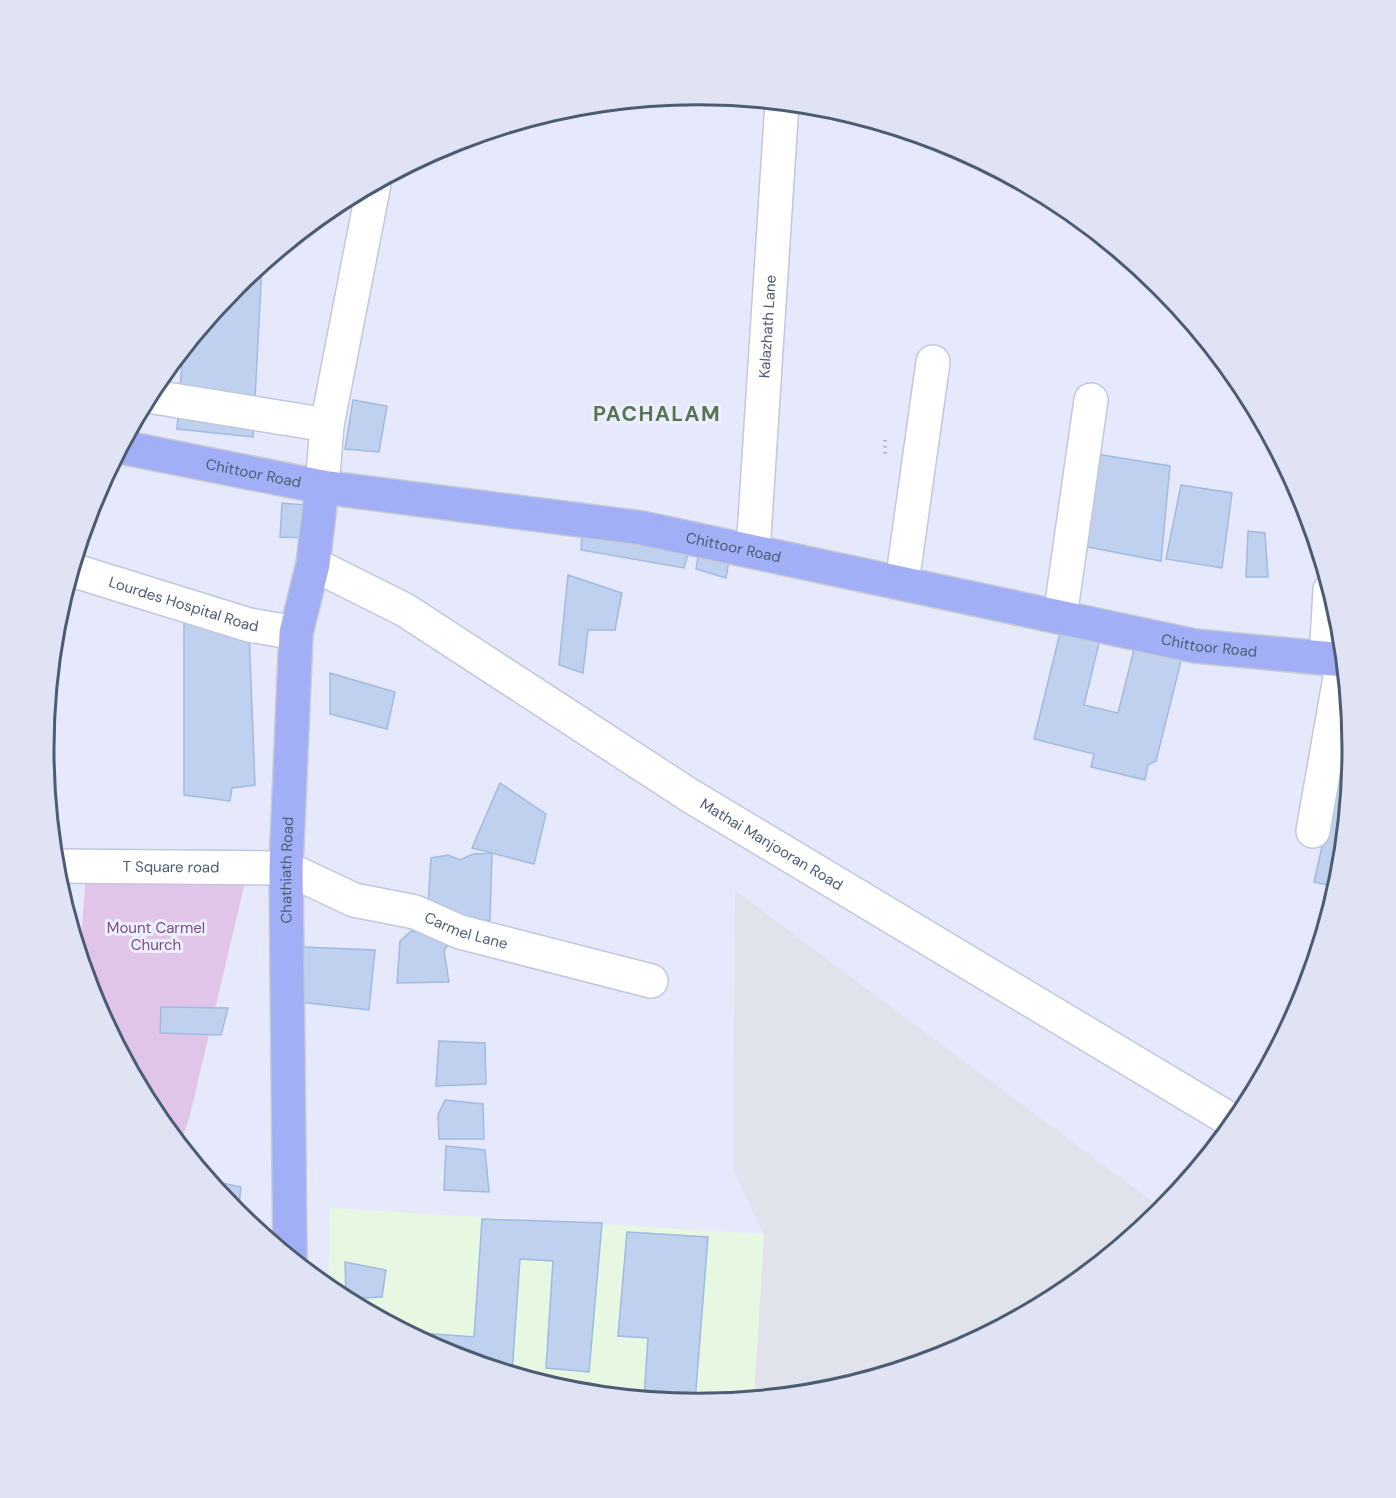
<svg xmlns="http://www.w3.org/2000/svg" width="1396" height="1498" font-family="'DM Sans',sans-serif">
  <style>
    .industrial { fill: #e0e3eb }
    .education { fill: #e6f7e2 }
    .green { fill: #e1c5e8 }
    .building { fill: #bfd1ef; stroke: #a0bae1; stroke-width: 1.5 }
    .lines { fill: none; stroke-linecap: round; stroke-linejoin: round }
    .minor-casing { stroke: #bfc8dd; stroke-width: 36 }
    .major-casing { stroke: #c6cbd2; stroke-width: 36 }
    .path { stroke: #a2b6d4; stroke-width: 4; stroke-dasharray: 1.5 4.5; stroke-linecap: butt }
    .minor { stroke: #fff; stroke-width: 33 }
    .major { stroke: #a2aff6; stroke-width: 33 }
    .labels { text-anchor: middle; dominant-baseline: central; stroke-width: 6; stroke-linejoin: round; paint-order: stroke }
    .street-label { font-size: 15px; fill: #4c5d73; stroke: #eceffe }
    .park-label { font-size: 15px; fill: #7f4a84; stroke: #eceffe }
    .district-label { font-size: 21px; font-weight: bold; letter-spacing: 1.5px; fill: #567552; stroke: #eceffe }
    .rim { fill: none; stroke: #4c5d73; stroke-width: 3 }
  </style>
  <rect width="100%" height="100%" fill="#e6e9fb"/>
  <path class="industrial" d="M 735,890 L 1142,1194 L 1163,1209 L 1061,1293 L 948,1354 L 825,1391 L 754,1398 L 764,1234 L 733,1170 Z"/>
  <path class="education" d="M 330,1208 L 764,1234 L 754,1398 L 698,1403 L 570,1391 L 447,1354 L 328,1288 Z"/>
  <path class="green" d="M 87,859 L 250,861 L 189,1119 L 180,1144 L 154,1112 L 93,999 L 80,955 Z"/>
  <path class="building" d="M 262,264 L 253,437 L 177,429 L 183,349 L 235,286 Z
    M 353,400 L 387,406 L 379,452 L 345,449 Z
    M 1090,453 L 1170,466 L 1161,561 L 1082,546 Z
    M 1181,485 L 1232,493 L 1222,568 L 1166,559 Z
    M 282,503 L 304,505 L 304,538 L 280,537 Z
    M 583,524 L 691,543 L 684,568 L 581,550 Z
    M 1248,531 L 1265,533 L 1268,577 L 1246,577 Z
    M 702,535 L 732,542 L 726,578 L 696,569 Z
    M 568,575 L 622,593 L 615,630 L 588,630 L 583,673 L 559,665 Z
    M 184,621 L 249,632 L 255,785 L 232,788 L 230,801 L 184,795 Z
    M 1061,629 L 1100,639 L 1084,705 L 1118,713 L 1137,638 L 1184,649 L 1156,761 L 1148,765 L 1145,780 L 1091,767 L 1094,754 L 1034,739 Z
    M 330,673 L 395,692 L 387,729 L 330,714 Z
    M 1350,723 L 1352,749 L 1337,887 L 1314,882 Z
    M 500,783 L 546,814 L 534,864 L 472,848 Z
    M 492,853 L 490,921 L 466,917 L 428,904 L 431,858 L 448,855 L 460,860 L 473,854 Z
    M 411,931 L 452,938 L 444,951 L 449,982 L 397,983 L 400,941 Z
    M 303,947 L 375,950 L 369,1010 L 291,1001 Z
    M 161,1007 L 228,1008 L 221,1035 L 160,1033 Z
    M 439,1041 L 485,1043 L 486,1084 L 436,1086 Z
    M 445,1100 L 483,1104 L 484,1139 L 439,1139 L 438,1115 Z
    M 446,1146 L 485,1150 L 489,1192 L 444,1190 Z
    M 209,1180 L 241,1187 L 238,1214 L 235,1212 Z
    M 482,1219 L 602,1223 L 589,1372 L 546,1368 L 553,1261 L 520,1259 L 512,1373 L 447,1354 L 408,1332 L 474,1337 Z
    M 627,1232 L 708,1237 L 695,1402 L 644,1398 L 648,1338 L 618,1336 Z
    M 345,1262 L 386,1270 L 382,1297 L 346,1299 Z"/>
  <g class="lines">
    <defs>
      <g id="minor">
        <path d="M 148,396 L 327,425"/>
        <path d="M 322,487 L 327,425 L 374,184"/>
        <path id="s1" d="M 753,551 L 782,103"/>
        <path id="s2" d="M 313,564 L 405,610 L 689,795 L 1234,1122"/>
        <path id="s3" d="M 72,570 L 249,625 L 296,633"/>
        <path d="M 902,583 L 933,362"/>
        <path d="M 1060,617 L 1091,400"/>
        <path d="M 1326,659 L 1330,590"/>
        <path d="M 1313,831 L 1343,660"/>
        <path id="s4" d="M 55,866 L 286,868 L 354,900 L 415,912 L 460,932 L 651,981"/>
      </g>
      <g id="major">
        <path id="s5" d="M 121,447 L 322,487 L 642,528 L 1195,646 L 1344,660"/>
        <path id="s6" d="M 290,1257 L 286,868 L 296,633 L 313,564 L 322,487"/>
      </g>
    </defs>
    <use href="#minor" class="minor-casing"/>
    <use href="#major" class="major-casing"/>
    <path class="path" d="M 885,440 L 885,454"/>
    <use href="#minor" class="minor"/>
    <use href="#major" class="major"/>
  </g>
  <g class="labels">
    <g class="street-label">
      <text stroke="none"><textPath href="#s1" startOffset="225">Kalazhath Lane</textPath></text>
      <text stroke="none"><textPath href="#s5" startOffset="135">Chittoor Road</textPath></text>
      <text stroke="none"><textPath href="#s5" startOffset="621">Chittoor Road</textPath></text>
      <text stroke="none"><textPath href="#s3" startOffset="117">Lourdes Hospital Road</textPath></text>
      <text stroke="none"><textPath href="#s5" startOffset="1107">Chittoor Road</textPath></text>
      <text stroke="none"><textPath href="#s2" startOffset="538">Mathai Manjooran Road</textPath></text>
      <text stroke="none"><textPath href="#s4" startOffset="116">T Square road</textPath></text>
      <text stroke="none"><textPath href="#s6" startOffset="387">Chathiath Road</textPath></text>
      <text stroke="none"><textPath href="#s4" startOffset="423">Carmel Lane</textPath></text>
    </g>
    <g class="park-label">
      <text x="156" y="928">Mount Carmel<tspan x="156" dy="17">Church</tspan></text>
    </g>
    <g class="district-label">
      <text x="657" y="414">PACHALAM</text>
    </g>
  </g>
  <path d="M0 0H1396V1498H0ZM54 749a644 644 0 1 1 1288 0a644 644 0 1 1-1288 0Z" fill="#dfe3f3" fill-rule="evenodd"/>
  <path class="rim" d="M54 749a644 644 0 1 1 1288 0a644 644 0 1 1-1288 0Z"/>
</svg>
